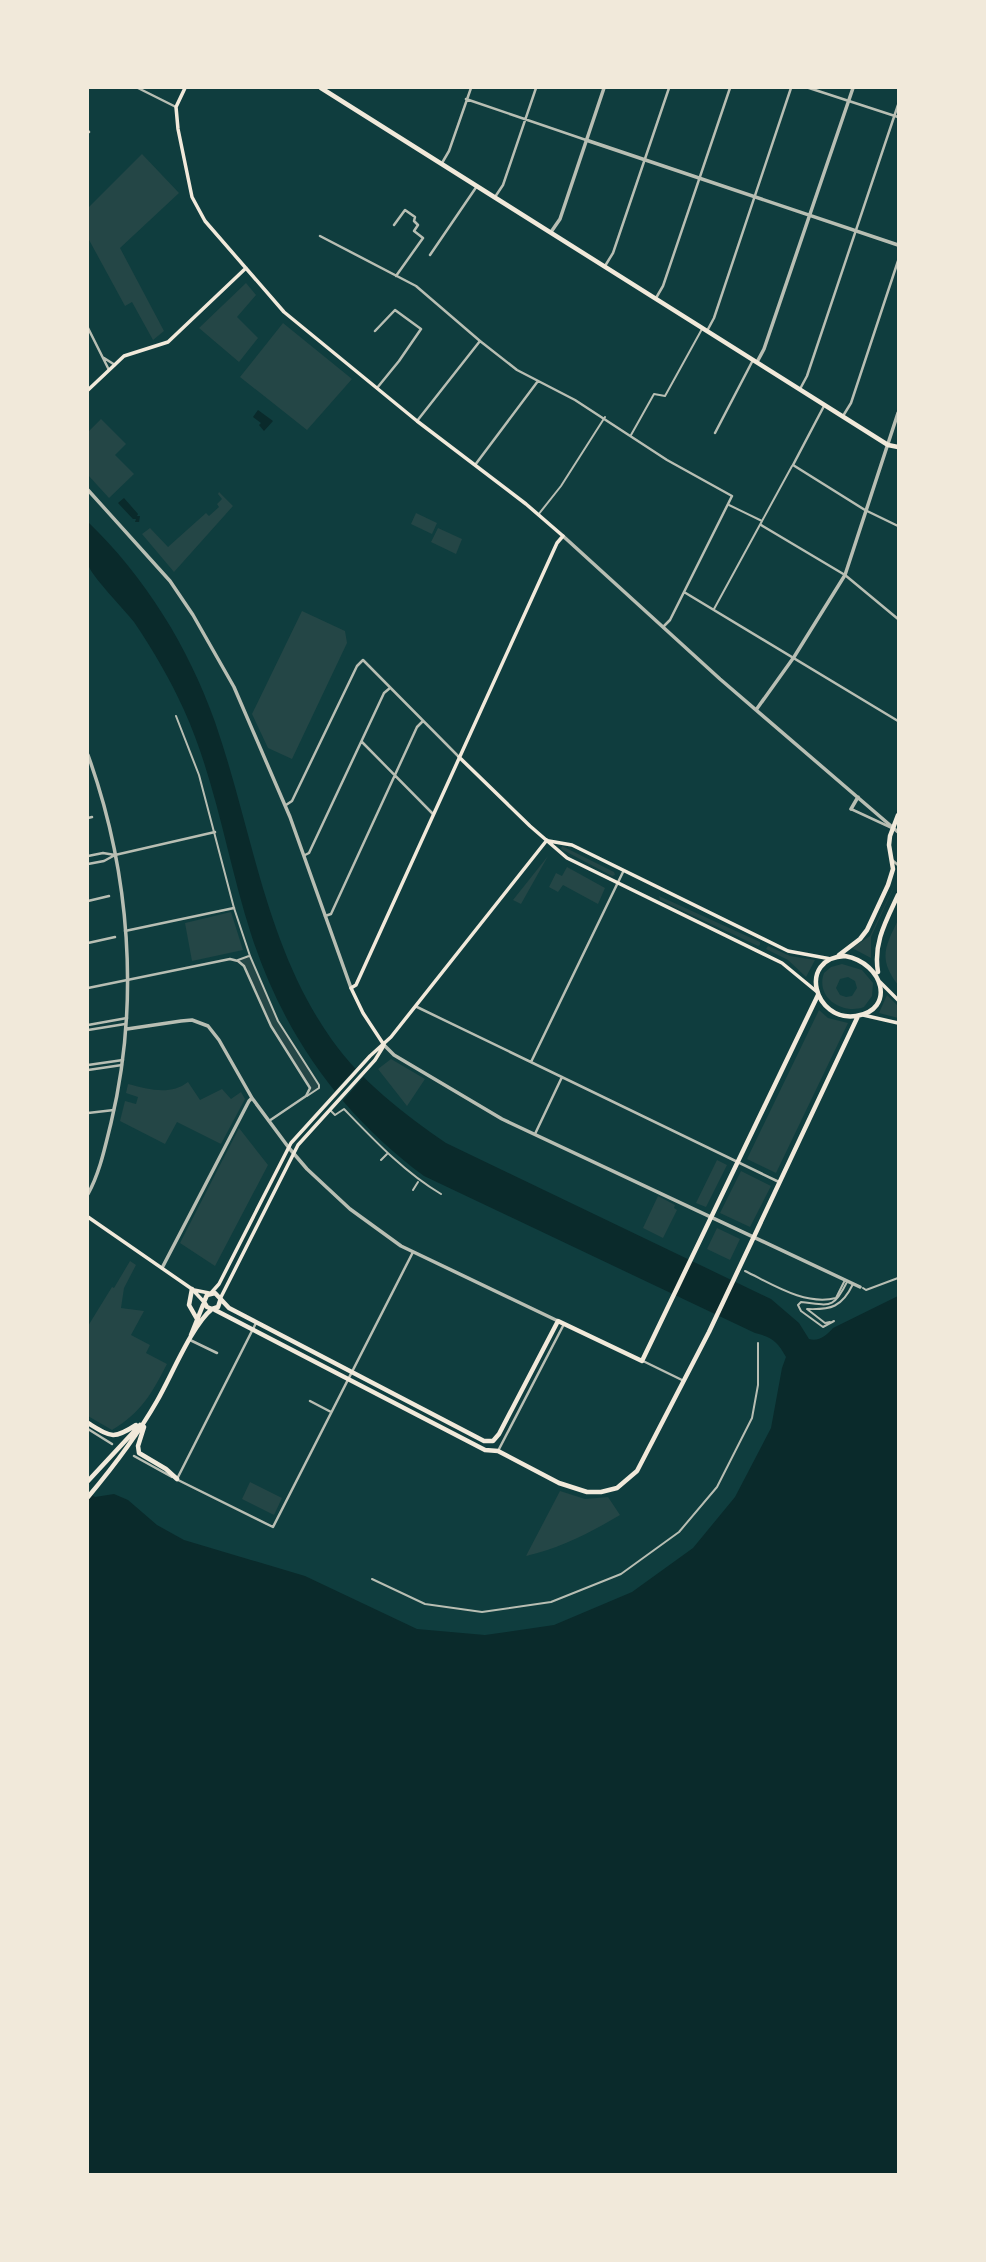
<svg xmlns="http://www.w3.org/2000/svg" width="986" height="2262" font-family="Cabin,sans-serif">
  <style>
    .green { fill: #244646; fill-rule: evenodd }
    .water { fill: #0a2a2b }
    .pier { fill: #0f3d3e }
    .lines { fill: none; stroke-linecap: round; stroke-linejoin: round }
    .service { stroke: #b8beb3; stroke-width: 2 }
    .pedestrian { stroke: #b8beb3; stroke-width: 2 }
    .minor { stroke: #b8beb3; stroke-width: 2.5 }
    .tertiary { stroke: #b8beb3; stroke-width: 3.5 }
    .secondary { stroke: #f1e9da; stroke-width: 3.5 }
    .primary { stroke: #f1e9da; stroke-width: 4.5 }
  </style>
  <rect width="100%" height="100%" fill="#0f3d3e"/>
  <path class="green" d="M 142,154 L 179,193 L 120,248 L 164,331 L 153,340 L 132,302 L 125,306 L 88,238 L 88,208 Z
    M 246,283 L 256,295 L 237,317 L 258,338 L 239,362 L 199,328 Z
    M 283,323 L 352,379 L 307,430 L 240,377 Z
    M 101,419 L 126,444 L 115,455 L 134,474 L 109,498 L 88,475 L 88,432 Z
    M 219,492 L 233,506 L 174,572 L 142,534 L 150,528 L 168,547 L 206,513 L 209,516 L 219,507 L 217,504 L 222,499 L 218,494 Z
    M 416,513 L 437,523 L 432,534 L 411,524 Z
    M 438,528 L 462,539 L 456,554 L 431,542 Z
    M 302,611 L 345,631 L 347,643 L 292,759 L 268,748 L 252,714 Z
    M 562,846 L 614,872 L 615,875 L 612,876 L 561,849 Z
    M 548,856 L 521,904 L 513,900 Z
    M 567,867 L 605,888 L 598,904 L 563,885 L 558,892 L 549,887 L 556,873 L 562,876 Z
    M 898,878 L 871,937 L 871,958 L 852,948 L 870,936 Z
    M 659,896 L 760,942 L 760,945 L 758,946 L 660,900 Z
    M 231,912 L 243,950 L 192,961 L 185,923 Z
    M 898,920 L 898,985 C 878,959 885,947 898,920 Z
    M 768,946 L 790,956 L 815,960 L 806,977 L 788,960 L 766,949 Z
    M 250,956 L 278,1021 L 319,1085 L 319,1088 L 306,1096 L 310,1088 L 271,1026 L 244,966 L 238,961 Z
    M 842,964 L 862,970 L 873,983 L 872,996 L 864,1007 C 843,1015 815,998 824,973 L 831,967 ZM 848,977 L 855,981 L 857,988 L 852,996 L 846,997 L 840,995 L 836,988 L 840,979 Z
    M 887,995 L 898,1006 L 898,1018 L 879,1013 Z
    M 819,1010 L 828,1018 L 848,1023 L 776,1173 L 747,1159 Z
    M 391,1059 L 425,1079 L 407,1106 L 378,1069 Z
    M 188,1082 L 200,1100 L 222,1089 L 231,1099 L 241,1092 L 245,1099 L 221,1144 L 177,1122 L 165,1144 L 120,1121 L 125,1101 L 136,1104 L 138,1097 L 126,1093 L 128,1084 C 148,1089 170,1096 188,1082 Z
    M 239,1128 L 268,1165 L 215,1266 L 180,1243 Z
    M 717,1160 L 727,1165 L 706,1207 L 696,1203 Z
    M 741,1171 L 771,1186 L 750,1227 L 720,1213 Z
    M 658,1196 L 675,1205 L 674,1208 L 677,1210 L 663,1238 L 643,1228 Z
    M 717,1228 L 740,1239 L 730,1260 L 707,1249 Z
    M 130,1261 L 136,1265 L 124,1288 L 121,1308 L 144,1311 L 131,1335 L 150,1345 L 146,1353 L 167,1364 C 152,1393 141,1413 112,1430 L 88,1416 L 88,1326 L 112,1287 L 114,1288 Z
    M 250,1482 L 282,1498 L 274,1515 L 242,1499 Z
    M 560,1491 L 585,1499 L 608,1497 L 620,1515 C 590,1533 560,1548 526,1556 Z"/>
  <path class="water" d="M 258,410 L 273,421 L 264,431 L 259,425 L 261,423 L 253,417 Z
    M 124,498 L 138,514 L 137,516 L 140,516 L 139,522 L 135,522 L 136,519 L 133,519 L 118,503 Z
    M 88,522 C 145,577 188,646 215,722 C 252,828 265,946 332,1040 C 361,1081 404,1114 446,1143 L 771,1299 L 799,1323 L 809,1339 C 819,1342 827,1335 833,1328 L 898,1296 L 898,2174 L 88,2174 L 88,1492 L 95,1497 L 114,1494 L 128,1500 L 157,1525 L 184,1540 L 305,1576 L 417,1629 L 485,1635 L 554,1625 L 632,1592 L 693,1548 L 735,1497 L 771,1428 L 782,1368 L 786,1357 C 778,1342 772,1337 755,1333 L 424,1176 C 340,1114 283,1033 251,934 C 227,859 216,781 184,710 C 170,679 153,650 134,622 C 125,610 90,575 88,564 C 85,552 88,535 88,522 Z"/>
  <path class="pier" d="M 358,1066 L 366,1074 L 340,1104 L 333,1093 Z"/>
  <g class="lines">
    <path class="service" d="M 631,435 L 654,394 L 665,396 L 702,329
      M 729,505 L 762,521
      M 538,515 L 561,486 L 605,417
      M 714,609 L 792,466
      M 834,1321 L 823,1327 L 801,1311 L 798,1305 L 801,1302 C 830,1305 833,1310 847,1282
      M 830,1322 L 825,1323 L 807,1309 C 831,1310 842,1307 853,1284"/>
    <path class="pedestrian" d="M 176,716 L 199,775 L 234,908 L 250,956 L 278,1021 L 319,1085 L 319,1088 L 307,1096
      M 238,960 L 249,956
      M 331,1111 L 335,1115 L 344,1109 C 374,1140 404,1172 441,1194
      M 381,1160 L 387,1154
      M 413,1190 L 418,1182
      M 745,1271 C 772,1284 805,1306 836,1298 L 845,1280
      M 863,1288 L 866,1290 L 898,1278
      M 372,1579 L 425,1604 L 482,1612 L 551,1602 L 621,1574 L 679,1532 L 717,1487 L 752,1418 L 758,1385 L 758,1343"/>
    <path class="minor" d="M 138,88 L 176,107
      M 809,88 L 898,117
      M 466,99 L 586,140
      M 88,131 L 89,132
      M 442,163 L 449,151 L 471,88
      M 495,197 L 503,185 L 536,88
      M 394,225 L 405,210 L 415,217 L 414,221 L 418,225 L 414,231 L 423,238 L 396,276
      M 320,236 L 416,286 L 480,341
      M 430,255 L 477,186
      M 605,266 L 613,253 L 669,88
      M 656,298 L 663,286 L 730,88
      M 88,328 L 109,370
      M 375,331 L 395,310 L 421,329 L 399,361 L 377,388
      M 707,331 L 714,318 L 791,88
      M 104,358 L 115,365
      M 800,389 L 807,376 L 898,105
      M 824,406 L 793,465 L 865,510 L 898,526
      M 843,416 L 851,403 L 898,261
      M 417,421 L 480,341 L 517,370 L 575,400 L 667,460 L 732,496 L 670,620 L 663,627
      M 715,433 L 753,360
      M 475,465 L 538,381
      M 761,525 L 845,575 L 898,619
      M 684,592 L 898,721
      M 362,742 L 433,814
      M 286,805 L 292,801 L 357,666 L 363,660 L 458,756
      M 851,809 L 892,828
      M 88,818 L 92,817
      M 305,855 L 309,853 L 384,693 L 390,688
      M 88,856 L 103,853 L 115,855
      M 892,860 L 898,865
      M 88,864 L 104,861 L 115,855 L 215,832
      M 88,901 L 109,896
      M 325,916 L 331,914 L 417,727 L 423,721
      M 125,931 L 234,908
      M 88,943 L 115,937
      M 88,988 L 230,959 L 238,961 L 244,966 L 271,1026 L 310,1088 L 306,1096 L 269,1121
      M 417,1007 L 779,1182
      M 88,1025 L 127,1018
      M 88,1030 L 125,1024
      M 531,1062 L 623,872
      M 88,1065 L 123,1060
      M 88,1070 L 122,1065
      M 88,1113 L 114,1110
      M 535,1134 L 562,1077
      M 190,1340 L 217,1353
      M 643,1361 L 684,1381
      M 310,1401 L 331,1412
      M 88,1429 L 112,1444
      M 498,1451 L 564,1324
      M 134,1456 L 172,1477
      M 177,1479 L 256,1323
      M 178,1480 L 273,1527 L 413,1252"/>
    <path class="tertiary" d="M 586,140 L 898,245
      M 551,232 L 560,219 L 604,88
      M 757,362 L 764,349 L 853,88
      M 88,490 L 170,581 L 193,615 L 234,687 L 290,817 L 351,988
      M 563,536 L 720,679 L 898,832
      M 756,710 L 794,657 L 845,575 L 898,413
      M 88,755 C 130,872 140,1002 111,1123 C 105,1147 100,1172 88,1194
      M 851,809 L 858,797
      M 127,1029 L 181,1021 L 192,1020 L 208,1026 L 219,1040 L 252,1098 L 289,1148 L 307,1169 L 350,1209 L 401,1246 L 558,1321
      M 384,1045 L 394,1055 L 502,1119 L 860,1287
      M 162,1268 L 249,1101 L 252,1098"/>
    <path class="secondary" d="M 185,88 L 176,107 L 178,129 L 192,197 L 205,221 L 284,312 L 417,421 L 526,504 L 563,536 L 557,543 L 356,985 L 351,988 L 363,1013 L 384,1045
      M 88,390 L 124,356 L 168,342 L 246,268
      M 459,757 L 530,826 L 567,858 L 782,963 L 816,991
      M 549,841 L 572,845 L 788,951 L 831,959
      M 880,982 L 898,1000
      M 863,1015 L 898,1023
      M 88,1217 L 192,1289 L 204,1302
      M 194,1290 L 209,1293
      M 211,1293 L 219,1284 L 291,1143 L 370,1056 L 391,1037 L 547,840
      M 220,1299 L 298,1145 L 375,1060 L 383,1047"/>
    <path class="primary" d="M 321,88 L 888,445 L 898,447
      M 839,955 L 860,939 L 867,930 L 888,885 L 893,869 L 889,845 L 890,836 L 898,815
      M 845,956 C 884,963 896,1010 856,1016 C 814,1022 797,958 845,956 Z
      M 878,972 C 873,943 886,921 898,895
      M 192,1289 L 189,1305 L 197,1319
      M 220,1301 L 218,1307 L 212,1309 L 207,1307 L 204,1302 L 207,1295 L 215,1293 L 229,1308 L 484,1441 L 493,1441 L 499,1434 L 558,1321 L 642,1361 L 818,995
      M 215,1310 L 485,1450 L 498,1451 L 559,1483 L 587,1492 L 601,1492 L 617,1488 L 637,1471 L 709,1332 L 858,1016
      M 191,1335 L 203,1305
      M 88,1423 C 111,1437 113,1440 136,1425
      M 144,1427 L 138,1446 L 139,1453 L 166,1469 L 177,1479
      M 88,1481 L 140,1425
      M 88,1497 C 114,1466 137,1436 157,1401 C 171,1377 192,1325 212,1309"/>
  </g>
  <rect width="986" height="2262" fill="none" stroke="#f1e9da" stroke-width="178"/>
</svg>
